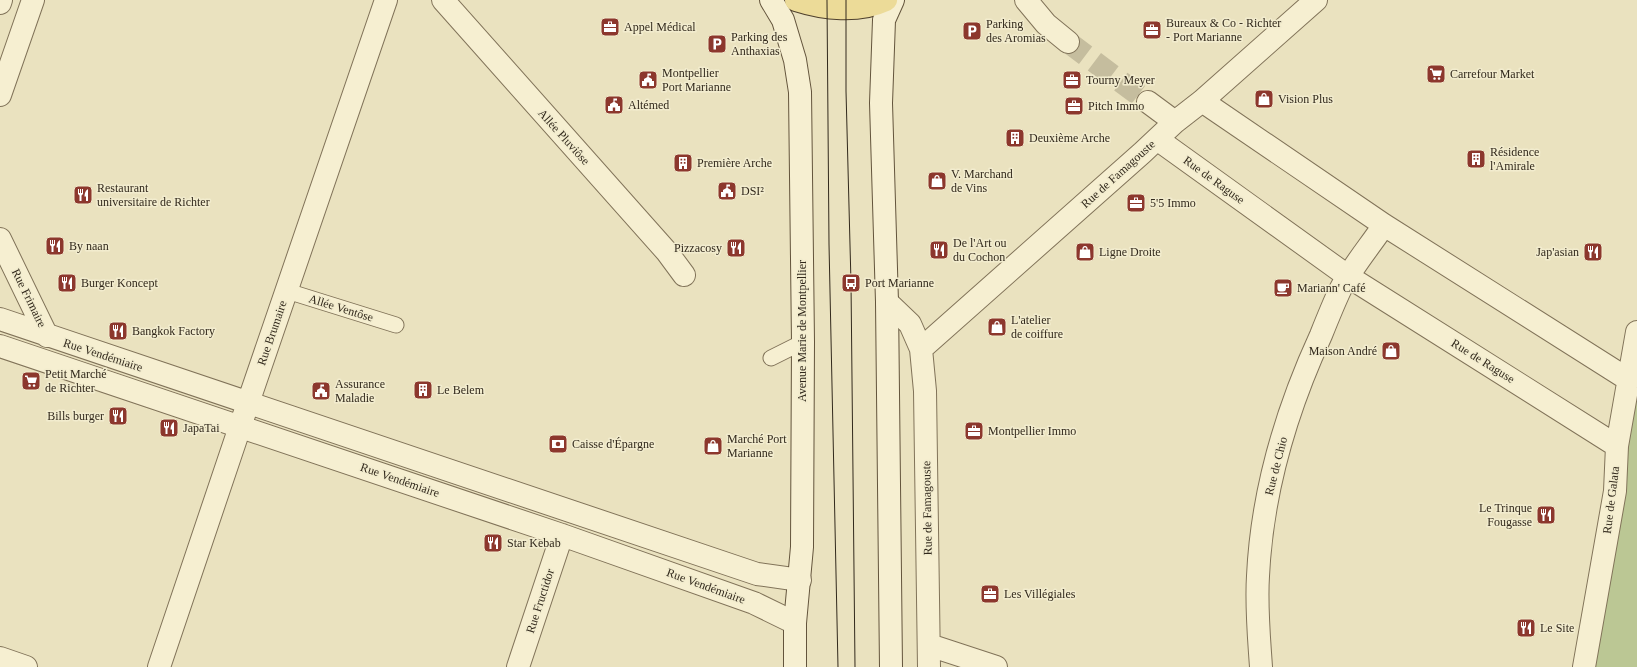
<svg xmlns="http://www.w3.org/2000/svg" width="1637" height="667" font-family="'Times New Roman',serif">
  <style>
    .green { fill: #bbc794 }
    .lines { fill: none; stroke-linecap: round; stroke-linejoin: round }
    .street-tunnel { stroke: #c5bd9e; stroke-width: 22; stroke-dasharray: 22 11; stroke-linecap: butt }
    .lane-casing { stroke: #817359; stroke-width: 17 }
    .street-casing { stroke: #817359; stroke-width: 24 }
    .secondary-casing { stroke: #63543c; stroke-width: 24 }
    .primary-casing { stroke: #4f412d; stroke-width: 24 }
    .lane { stroke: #f6efd1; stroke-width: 15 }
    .street { stroke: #f6efd1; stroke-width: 22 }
    .secondary { stroke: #f6efd1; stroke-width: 22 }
    .primary { stroke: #ecdb98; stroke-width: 22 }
    .tram { stroke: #32291c; stroke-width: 1 }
    .labels { text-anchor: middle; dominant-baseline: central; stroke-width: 3; stroke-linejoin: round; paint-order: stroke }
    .poi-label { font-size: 12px; fill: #32291c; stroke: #f2ecce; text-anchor: start }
    .street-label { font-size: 12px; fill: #32291c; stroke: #f2ecce }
  </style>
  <rect width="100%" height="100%" fill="#eae2bf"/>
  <path class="green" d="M 1637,390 L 1637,667 L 1594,667 L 1635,400 Z"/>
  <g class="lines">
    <path class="street-tunnel" d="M 1068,42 L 1148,102"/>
    <defs>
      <path id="lane" d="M 287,291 L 396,325
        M 771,358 L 803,342"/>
      <path id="street" d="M 443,0 L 667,252 L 684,275
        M 1026,0 L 1046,24 L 1068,42
        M 0,3 L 1,0
        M 0,95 L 33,0
        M 1202,101 L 1384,225 L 1629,380
        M 1148,102 L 1175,122
        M 1157,139 L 1349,277 L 1617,446
        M 0,239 L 47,336
        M 887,302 L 910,324 L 921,349 L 925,391 L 929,667
        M 0,319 L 757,574 L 800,580
        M 0,346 L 562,535 L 754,603 L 795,623
        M 921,349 L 1142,153 L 1175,122 L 1202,101 L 1316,0
        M 929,645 L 996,667
        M 0,658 L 26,667
        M 159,667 L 248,403 L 386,0
        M 518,667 L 562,535
        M 1261,667 C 1259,637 1256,607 1258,576 C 1262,492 1286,411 1321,335 C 1327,320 1333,305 1340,290 C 1352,267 1370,246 1384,225
        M 1584,667 L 1615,491 L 1617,446 L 1637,332"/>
      <path id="secondary" d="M 771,0 L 783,20 L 795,60 L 800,92 L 803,342 L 802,547 L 795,623 L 795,667
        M 891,667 L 887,302 L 881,103 L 884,20 L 893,0"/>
      <path id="primary" d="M 796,0 C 824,9 858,13 886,0"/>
    </defs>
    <use href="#lane" class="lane-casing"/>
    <use href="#street" class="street-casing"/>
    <use href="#secondary" class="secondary-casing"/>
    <use href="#primary" class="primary-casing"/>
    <use href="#lane" class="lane"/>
    <use href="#street" class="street"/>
    <use href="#secondary" class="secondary"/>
    <use href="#primary" class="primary"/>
    <path class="tram" d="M 827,0 L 829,244 L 838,667
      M 846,0 L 846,91 L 851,283 L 855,667"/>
  </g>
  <defs>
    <symbol id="office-square" viewBox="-11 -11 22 22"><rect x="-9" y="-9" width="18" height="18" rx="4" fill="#8c372d" stroke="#f2ecce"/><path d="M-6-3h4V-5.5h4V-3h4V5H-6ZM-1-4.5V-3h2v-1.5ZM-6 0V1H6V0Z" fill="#fff"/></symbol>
    <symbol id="parking-square" viewBox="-11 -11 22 22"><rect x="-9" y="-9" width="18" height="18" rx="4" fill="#8c372d" stroke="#f2ecce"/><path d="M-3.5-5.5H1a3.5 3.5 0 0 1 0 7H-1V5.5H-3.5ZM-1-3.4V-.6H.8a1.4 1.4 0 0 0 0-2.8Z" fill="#fff"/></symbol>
    <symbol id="supermarket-square" viewBox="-11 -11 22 22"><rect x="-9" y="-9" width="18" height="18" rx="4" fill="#8c372d" stroke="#f2ecce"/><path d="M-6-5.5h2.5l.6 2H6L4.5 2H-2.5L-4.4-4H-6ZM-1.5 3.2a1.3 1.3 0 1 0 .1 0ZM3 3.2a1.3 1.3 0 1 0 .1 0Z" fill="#fff"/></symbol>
    <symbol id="civic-square" viewBox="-11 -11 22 22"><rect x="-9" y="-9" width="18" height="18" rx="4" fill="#8c372d" stroke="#f2ecce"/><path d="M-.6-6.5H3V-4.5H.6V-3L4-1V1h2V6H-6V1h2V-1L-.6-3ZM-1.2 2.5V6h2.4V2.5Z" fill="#fff"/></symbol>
    <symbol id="shop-square" viewBox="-11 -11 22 22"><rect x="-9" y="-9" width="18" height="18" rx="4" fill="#8c372d" stroke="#f2ecce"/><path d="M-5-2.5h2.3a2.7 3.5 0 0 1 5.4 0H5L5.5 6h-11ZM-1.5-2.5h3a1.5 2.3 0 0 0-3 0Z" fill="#fff"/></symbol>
    <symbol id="building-square" viewBox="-11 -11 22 22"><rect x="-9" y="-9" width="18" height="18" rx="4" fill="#8c372d" stroke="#f2ecce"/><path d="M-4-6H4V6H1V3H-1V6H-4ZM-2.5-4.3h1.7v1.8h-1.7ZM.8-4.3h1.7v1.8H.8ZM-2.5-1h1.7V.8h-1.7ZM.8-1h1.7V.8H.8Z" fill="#fff"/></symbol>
    <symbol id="restaurant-square" viewBox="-11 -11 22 22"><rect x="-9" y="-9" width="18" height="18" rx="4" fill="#8c372d" stroke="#f2ecce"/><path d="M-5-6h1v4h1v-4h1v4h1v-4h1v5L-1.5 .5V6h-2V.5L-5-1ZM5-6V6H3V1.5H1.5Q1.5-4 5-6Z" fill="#fff"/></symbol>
    <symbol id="bus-square" viewBox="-11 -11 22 22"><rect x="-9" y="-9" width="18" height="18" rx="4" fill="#8c372d" stroke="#f2ecce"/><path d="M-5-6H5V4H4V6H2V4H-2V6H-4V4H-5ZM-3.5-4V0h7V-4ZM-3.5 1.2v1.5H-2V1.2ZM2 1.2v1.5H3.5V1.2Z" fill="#fff"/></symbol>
    <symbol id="cafe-square" viewBox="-11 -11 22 22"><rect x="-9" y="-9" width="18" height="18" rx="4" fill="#8c372d" stroke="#f2ecce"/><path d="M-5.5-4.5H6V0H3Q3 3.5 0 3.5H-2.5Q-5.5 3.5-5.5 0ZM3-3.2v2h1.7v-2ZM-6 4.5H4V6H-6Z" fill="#fff"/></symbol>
    <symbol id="bank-square" viewBox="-11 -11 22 22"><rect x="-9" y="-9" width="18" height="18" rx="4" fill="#8c372d" stroke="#f2ecce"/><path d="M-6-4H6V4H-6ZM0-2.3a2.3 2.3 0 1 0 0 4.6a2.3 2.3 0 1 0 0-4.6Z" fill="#fff"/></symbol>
  </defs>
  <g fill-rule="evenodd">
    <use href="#office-square" x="599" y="16" width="22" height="22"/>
    <use href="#office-square" x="1141" y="19" width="22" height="22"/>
    <use href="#parking-square" x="961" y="20" width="22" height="22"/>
    <use href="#parking-square" x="706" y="33" width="22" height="22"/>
    <use href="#supermarket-square" x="1425" y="63" width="22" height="22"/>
    <use href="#civic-square" x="637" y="69" width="22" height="22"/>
    <use href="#office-square" x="1061" y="69" width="22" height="22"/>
    <use href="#shop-square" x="1253" y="88" width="22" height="22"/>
    <use href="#civic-square" x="603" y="94" width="22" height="22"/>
    <use href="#office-square" x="1063" y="95" width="22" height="22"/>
    <use href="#building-square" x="1004" y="127" width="22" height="22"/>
    <use href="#building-square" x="1465" y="148" width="22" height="22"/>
    <use href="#building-square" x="672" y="152" width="22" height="22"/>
    <use href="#shop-square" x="926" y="170" width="22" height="22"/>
    <use href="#civic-square" x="716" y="180" width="22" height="22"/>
    <use href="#restaurant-square" x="72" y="184" width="22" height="22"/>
    <use href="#office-square" x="1125" y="192" width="22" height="22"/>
    <use href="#restaurant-square" x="44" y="235" width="22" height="22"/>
    <use href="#restaurant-square" x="725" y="237" width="22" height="22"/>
    <use href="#restaurant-square" x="928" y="239" width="22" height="22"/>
    <use href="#shop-square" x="1074" y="241" width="22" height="22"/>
    <use href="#restaurant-square" x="1582" y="241" width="22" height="22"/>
    <use href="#restaurant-square" x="56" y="272" width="22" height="22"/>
    <use href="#bus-square" x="840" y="272" width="22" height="22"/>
    <use href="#cafe-square" x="1272" y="277" width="22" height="22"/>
    <use href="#shop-square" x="986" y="316" width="22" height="22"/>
    <use href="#restaurant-square" x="107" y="320" width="22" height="22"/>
    <use href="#shop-square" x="1380" y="340" width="22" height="22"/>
    <use href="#supermarket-square" x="20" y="370" width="22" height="22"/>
    <use href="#building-square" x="412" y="379" width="22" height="22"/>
    <use href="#civic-square" x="310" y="380" width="22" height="22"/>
    <use href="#restaurant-square" x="107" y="405" width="22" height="22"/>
    <use href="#restaurant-square" x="158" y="417" width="22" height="22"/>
    <use href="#office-square" x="963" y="420" width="22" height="22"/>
    <use href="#bank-square" x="547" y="433" width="22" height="22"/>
    <use href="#shop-square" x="702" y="435" width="22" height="22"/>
    <use href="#restaurant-square" x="1535" y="504" width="22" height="22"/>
    <use href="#restaurant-square" x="482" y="532" width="22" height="22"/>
    <use href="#office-square" x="979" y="583" width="22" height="22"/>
    <use href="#restaurant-square" x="1515" y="617" width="22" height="22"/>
  </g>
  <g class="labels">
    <g class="poi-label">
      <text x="1166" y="23">Bureaux &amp; Co - Richter<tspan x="1166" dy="14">- Port Marianne</tspan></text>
      <text x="986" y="24">Parking<tspan x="986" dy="14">des Aromias</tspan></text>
      <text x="624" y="27">Appel Médical</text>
      <text x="731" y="37">Parking des<tspan x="731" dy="14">Anthaxias</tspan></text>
      <text x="662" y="73">Montpellier<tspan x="662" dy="14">Port Marianne</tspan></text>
      <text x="1450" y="74">Carrefour Market</text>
      <text x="1086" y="80">Tourny Meyer</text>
      <text x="1278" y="99">Vision Plus</text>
      <text x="628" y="105">Altémed</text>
      <text x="1088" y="106">Pitch Immo</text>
      <text x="1029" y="138">Deuxième Arche</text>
      <text x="1490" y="152">Résidence<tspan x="1490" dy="14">l'Amirale</tspan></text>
      <text x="697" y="163">Première Arche</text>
      <text x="951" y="174">V. Marchand<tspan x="951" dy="14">de Vins</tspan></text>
      <text x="97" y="188">Restaurant<tspan x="97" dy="14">universitaire de Richter</tspan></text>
      <text x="741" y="191">DSI²</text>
      <text x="1150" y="203">5'5 Immo</text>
      <text x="953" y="243">De l'Art ou<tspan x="953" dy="14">du Cochon</tspan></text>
      <text x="69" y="246">By naan</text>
      <text x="722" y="248" text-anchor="end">Pizzacosy</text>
      <text x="1099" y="252">Ligne Droite</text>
      <text x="1579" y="252" text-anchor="end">Jap'asian</text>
      <text x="81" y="283">Burger Koncept</text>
      <text x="865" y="283">Port Marianne</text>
      <text x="1297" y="288">Mariann' Café</text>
      <text x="1011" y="320">L'atelier<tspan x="1011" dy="14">de coiffure</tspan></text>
      <text x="132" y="331">Bangkok Factory</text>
      <text x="1377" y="351" text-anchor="end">Maison André</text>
      <text x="45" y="374">Petit Marché<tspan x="45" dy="14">de Richter</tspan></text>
      <text x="335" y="384">Assurance<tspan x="335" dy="14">Maladie</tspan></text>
      <text x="437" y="390">Le Belem</text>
      <text x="104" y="416" text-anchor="end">Bills burger</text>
      <text x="183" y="428">JapaTai</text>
      <text x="988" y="431">Montpellier Immo</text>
      <text x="727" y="439">Marché Port<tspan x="727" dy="14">Marianne</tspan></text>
      <text x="572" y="444">Caisse d'Épargne</text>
      <text x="1532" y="508" text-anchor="end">Le Trinque<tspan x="1532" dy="14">Fougasse</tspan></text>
      <text x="507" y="543">Star Kebab</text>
      <text x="1004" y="594">Les Villégiales</text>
      <text x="1540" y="628">Le Site</text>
    </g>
    <g class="street-label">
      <text transform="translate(564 137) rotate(48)">Allée Pluviôse</text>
      <text transform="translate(1118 174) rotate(-42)">Rue de Famagouste</text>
      <text transform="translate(1214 180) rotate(36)">Rue de Raguse</text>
      <text transform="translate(29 298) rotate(64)">Rue Frimaire</text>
      <text transform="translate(341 308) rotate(17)">Allée Ventôse</text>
      <text transform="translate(802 331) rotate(-90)">Avenue Marie de Montpellier</text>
      <text transform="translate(272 333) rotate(-71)">Rue Brumaire</text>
      <text transform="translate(103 355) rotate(18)">Rue Vendémiaire</text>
      <text transform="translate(1483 361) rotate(32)">Rue de Raguse</text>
      <text transform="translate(1276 466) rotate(-76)">Rue de Chio</text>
      <text transform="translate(400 480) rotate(19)">Rue Vendémiaire</text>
      <text transform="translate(1611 500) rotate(-83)">Rue de Galata</text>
      <text transform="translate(927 508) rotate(-91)">Rue de Famagouste</text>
      <text transform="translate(706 586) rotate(20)">Rue Vendémiaire</text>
      <text transform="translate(540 601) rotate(-72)">Rue Fructidor</text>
    </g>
  </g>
</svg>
